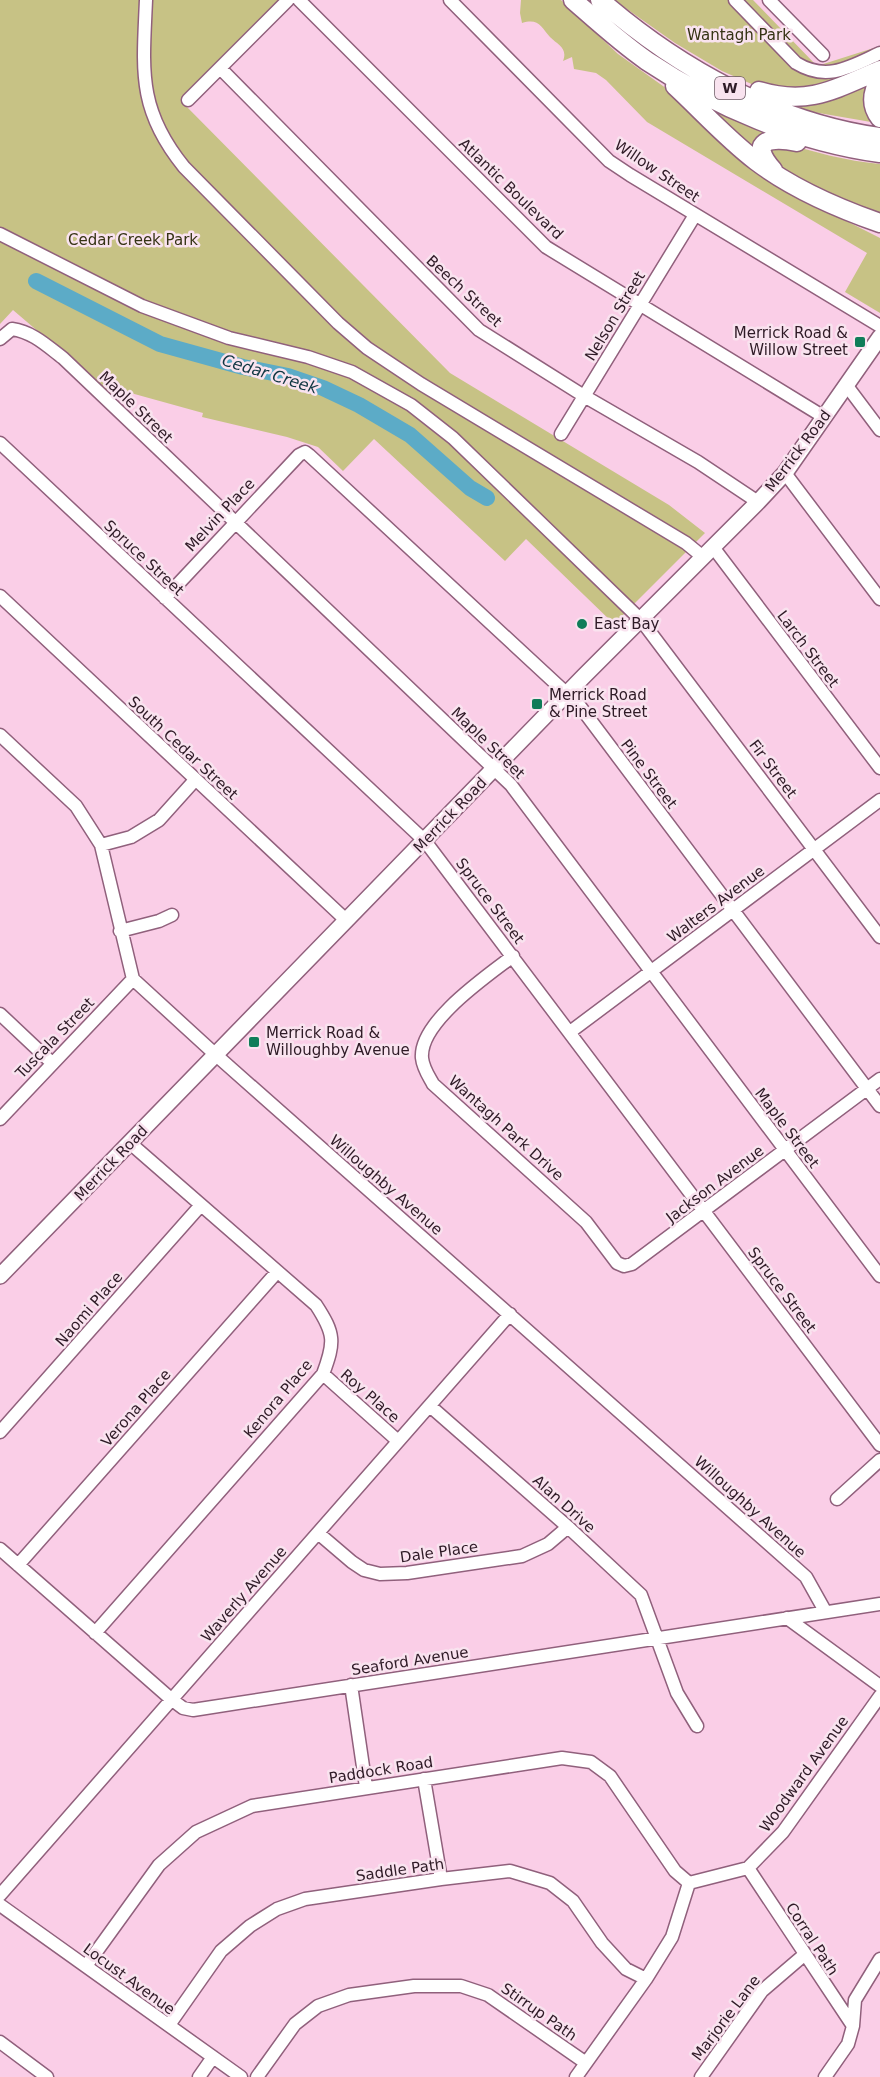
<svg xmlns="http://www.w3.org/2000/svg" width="880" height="2077" font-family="'DejaVu Sans',sans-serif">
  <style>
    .green { fill: #c7c285 }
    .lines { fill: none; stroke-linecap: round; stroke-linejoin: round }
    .river { stroke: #5cabc7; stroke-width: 16 }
    .minor-casing { stroke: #90607c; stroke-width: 15 }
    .major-casing { stroke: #90607c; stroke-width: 18 }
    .highway-casing { stroke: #90607c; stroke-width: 21 }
    .minor { stroke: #fff; stroke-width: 12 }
    .major { stroke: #fff; stroke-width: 15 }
    .highway { stroke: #fff; stroke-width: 18 }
    .poi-dot { fill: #0f7d59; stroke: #f9e3ef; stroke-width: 2 }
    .labels { text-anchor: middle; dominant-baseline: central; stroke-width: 5; stroke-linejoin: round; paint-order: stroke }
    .shield { fill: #f9e3ef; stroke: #6b5662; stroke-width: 1.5 }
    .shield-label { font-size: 14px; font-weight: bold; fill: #2e1a26 }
    .park-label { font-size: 15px; fill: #353314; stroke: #f9e3ef }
    .street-label { font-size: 15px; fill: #2e1a26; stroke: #f9e3ef }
    .poi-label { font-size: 15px; fill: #2e1a26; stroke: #f9e3ef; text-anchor: start }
    .water-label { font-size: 16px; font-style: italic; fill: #103642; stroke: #f9e3ef }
  </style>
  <rect width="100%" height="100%" fill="#facee7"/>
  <path class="green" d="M 0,0 L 284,0 L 184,104 L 450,373 L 669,505 L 705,533 L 614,624 L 526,539 L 505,561 L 374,439 L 343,471 L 318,447 L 287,437 L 202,417 L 203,413 L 120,390 L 116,398 L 13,310 L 0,324 Z
    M 521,0 L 561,0 L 618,54 L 677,96 L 799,197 L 880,238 L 880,313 L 845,292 L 867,253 L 647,122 L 606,80 L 596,73 L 574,69 L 572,57 L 563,61 C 568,48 558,45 550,37 C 541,27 539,18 522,23 L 520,13 Z
    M 614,0 L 753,0 L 817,66 L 880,46 L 880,64 L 836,84 L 770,92 L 722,71 L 675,43 Z
    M 876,76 L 871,122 L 813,112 L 777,100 Z
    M 713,110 L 765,130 L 765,133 L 752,152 L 740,141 Z
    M 781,142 C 814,152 846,161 880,164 L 880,217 L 813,188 L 772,164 L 769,145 Z"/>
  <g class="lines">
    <path class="river" d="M 36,281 L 160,344 L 243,367 L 288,376 L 323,388 L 359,405 L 410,435 L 470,488 L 487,498"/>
    <defs>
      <path id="minor" d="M 146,0 C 143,70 137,109 184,167 L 338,323 L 367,348 L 421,384 L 686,543 L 703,557
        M 299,0 L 546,247 L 824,417
        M 450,0 L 609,161 L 630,175 L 880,326
        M 735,0 L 796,63 C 827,82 850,67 880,53
        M 769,0 L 823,55
        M 220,68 L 479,330 L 584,396 L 698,462 L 758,502
        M 188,100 L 288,0
        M 0,234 L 142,306 L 229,338 L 308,357 L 352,372 L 411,405 L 453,438 L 641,620 L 880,937
        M 0,339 L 12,329 C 33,332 47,346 63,358 L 511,785 L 880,1276
        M 847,386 L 880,430
        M 561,434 L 695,215
        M 0,443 L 425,841 L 880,1445
        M 785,473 L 880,599
        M 713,547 L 880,768
        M 0,596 L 347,921
        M 165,598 L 299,455 L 305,452 L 309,455 L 579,705 L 880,1106
        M 0,735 L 76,806 L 101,845 L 133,979 L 216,1055 L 806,1577 L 825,1611
        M 101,845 L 131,837 L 159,820 L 195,780
        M 120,931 L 159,921 L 172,915
        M 513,956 C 487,976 419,1022 422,1058 C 423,1068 428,1075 433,1084 L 586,1222 L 617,1263 L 624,1266 L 632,1264 L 880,1079
        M 0,1014 L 52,1063
        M 570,1032 L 880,800
        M 0,1119 L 133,979
        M 323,1374 L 398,1441
        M 430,1406 L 568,1527 L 641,1595 L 677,1693 L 697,1726
        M 0,1432 L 201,1205
        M 837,1499 L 880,1460
        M 318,1533 L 352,1562 L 364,1570 L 380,1574 L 407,1573 L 522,1556 L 548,1544 L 568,1527
        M 0,1549 L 171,1699 L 183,1708 L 193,1710 L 880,1604
        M 18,1565 L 277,1272
        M 787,1618 L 880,1686
        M 95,1633 L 323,1374 C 335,1342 335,1334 316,1305 L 130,1143
        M 351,1685 L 366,1787
        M 424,1779 L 441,1879
        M 748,1868 L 853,2026
        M 0,1895 L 510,1314
        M 0,1905 L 241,2077
        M 86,1966 L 159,1865 L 196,1832 L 252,1806 L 562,1758 L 591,1762 L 610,1776 L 675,1871 L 689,1883
        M 169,2025 L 221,1951 L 250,1926 L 277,1909 L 305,1899 L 441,1879 L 510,1871 L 550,1883 L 573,1901 L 602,1943 L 626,1969 L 646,1979
        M 0,2042 L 47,2077
        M 199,2077 L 213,2057
        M 257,2077 L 295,2024 L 318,2006 L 349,1995 L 414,1986 L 461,1986 L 488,1995 L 586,2063
        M 576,2077 L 646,1979 L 672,1937 L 689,1883 L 748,1868 L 783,1832 L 880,1696
        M 701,2077 L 762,1991 L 804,1955
        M 825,2077 L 848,2044 L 853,2026 L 855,2000 L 880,1959"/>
      <path id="major" d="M 0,1276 L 584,676 L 758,502 L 785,473 L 880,337"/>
      <path id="highway" d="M 573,0 C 597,21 621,43 647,61 C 716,107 798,142 880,153
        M 600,0 C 678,68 777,123 880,137
        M 880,79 C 872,92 870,105 880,118
        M 675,86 C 702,111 727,139 756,161 C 793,189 837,208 880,223
        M 759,91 C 809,106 835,89 880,70
        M 773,170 C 747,141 770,136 797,142"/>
    </defs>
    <use href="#minor" class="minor-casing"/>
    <use href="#major" class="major-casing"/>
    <use href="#highway" class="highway-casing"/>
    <use href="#minor" class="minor"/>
    <use href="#major" class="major"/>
    <use href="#highway" class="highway"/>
  </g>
  <g class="poi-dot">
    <rect x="854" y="336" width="12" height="12" rx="3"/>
    <circle cx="582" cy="624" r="6"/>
    <rect x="531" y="698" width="12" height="12" rx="3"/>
    <rect x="248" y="1036" width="12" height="12" rx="3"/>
  </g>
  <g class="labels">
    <rect class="shield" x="715" y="77" width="30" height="22" rx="4.5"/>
    <g class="shield-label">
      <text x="730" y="88">W</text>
    </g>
    <g class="park-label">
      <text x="739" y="35">Wantagh Park</text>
      <text x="133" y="240">Cedar Creek Park</text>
    </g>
    <g class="street-label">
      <text transform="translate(657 171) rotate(34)">Willow Street</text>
      <text transform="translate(511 189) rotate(44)">Atlantic Boulevard</text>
      <text transform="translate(464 291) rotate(43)">Beech Street</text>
      <text transform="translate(615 316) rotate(-59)">Nelson Street</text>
      <text transform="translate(136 407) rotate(44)">Maple Street</text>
      <text transform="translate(798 451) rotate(-53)">Merrick Road</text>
      <text transform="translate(220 515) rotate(-47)">Melvin Place</text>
      <text transform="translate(144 558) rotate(43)">Spruce Street</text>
      <text transform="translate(808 649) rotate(53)">Larch Street</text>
      <text transform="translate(488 743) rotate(44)">Maple Street</text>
      <text transform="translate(183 748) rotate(43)">South Cedar Street</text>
      <text transform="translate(773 769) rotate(53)">Fir Street</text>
      <text transform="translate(649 774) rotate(53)">Pine Street</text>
      <text transform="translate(450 815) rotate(-46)">Merrick Road</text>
      <text transform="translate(490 901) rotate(53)">Spruce Street</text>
      <text transform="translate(716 904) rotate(-37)">Walters Avenue</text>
      <text transform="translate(55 1038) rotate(-46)">Tuscala Street</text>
      <text transform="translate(506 1128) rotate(42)">Wantagh Park Drive</text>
      <text transform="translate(787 1128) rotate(53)">Maple Street</text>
      <text transform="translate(111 1163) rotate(-46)">Merrick Road</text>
      <text transform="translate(715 1184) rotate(-37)">Jackson Avenue</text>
      <text transform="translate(386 1185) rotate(41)">Willoughby Avenue</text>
      <text transform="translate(782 1290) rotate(53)">Spruce Street</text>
      <text transform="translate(89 1309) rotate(-49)">Naomi Place</text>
      <text transform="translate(370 1396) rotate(41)">Roy Place</text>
      <text transform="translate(278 1399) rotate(-50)">Kenora Place</text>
      <text transform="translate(136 1408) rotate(-49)">Verona Place</text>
      <text transform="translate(564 1504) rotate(42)">Alan Drive</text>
      <text transform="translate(750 1507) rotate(42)">Willoughby Avenue</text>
      <text transform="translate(439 1552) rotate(-8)">Dale Place</text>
      <text transform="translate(244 1594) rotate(-49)">Waverly Avenue</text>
      <text transform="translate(410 1661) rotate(-9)">Seaford Avenue</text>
      <text transform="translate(381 1770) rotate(-9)">Paddock Road</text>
      <text transform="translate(804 1774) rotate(-54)">Woodward Avenue</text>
      <text transform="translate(400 1870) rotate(-8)">Saddle Path</text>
      <text transform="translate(812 1939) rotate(57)">Corral Path</text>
      <text transform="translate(129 1979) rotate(36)">Locust Avenue</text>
      <text transform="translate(539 2012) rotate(35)">Stirrup Path</text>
      <text transform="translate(726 2018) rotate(-53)">Marjorie Lane</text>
    </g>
    <g class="poi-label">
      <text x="848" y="333" text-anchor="end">Merrick Road &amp;<tspan x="848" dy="17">Willow Street</tspan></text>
      <text x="594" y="624">East Bay</text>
      <text x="549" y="695">Merrick Road<tspan x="549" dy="17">&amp; Pine Street</tspan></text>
      <text x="266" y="1033">Merrick Road &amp;<tspan x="266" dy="17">Willoughby Avenue</tspan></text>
    </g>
    <g class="water-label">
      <text transform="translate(270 374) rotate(17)">Cedar Creek</text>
    </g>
  </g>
</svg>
